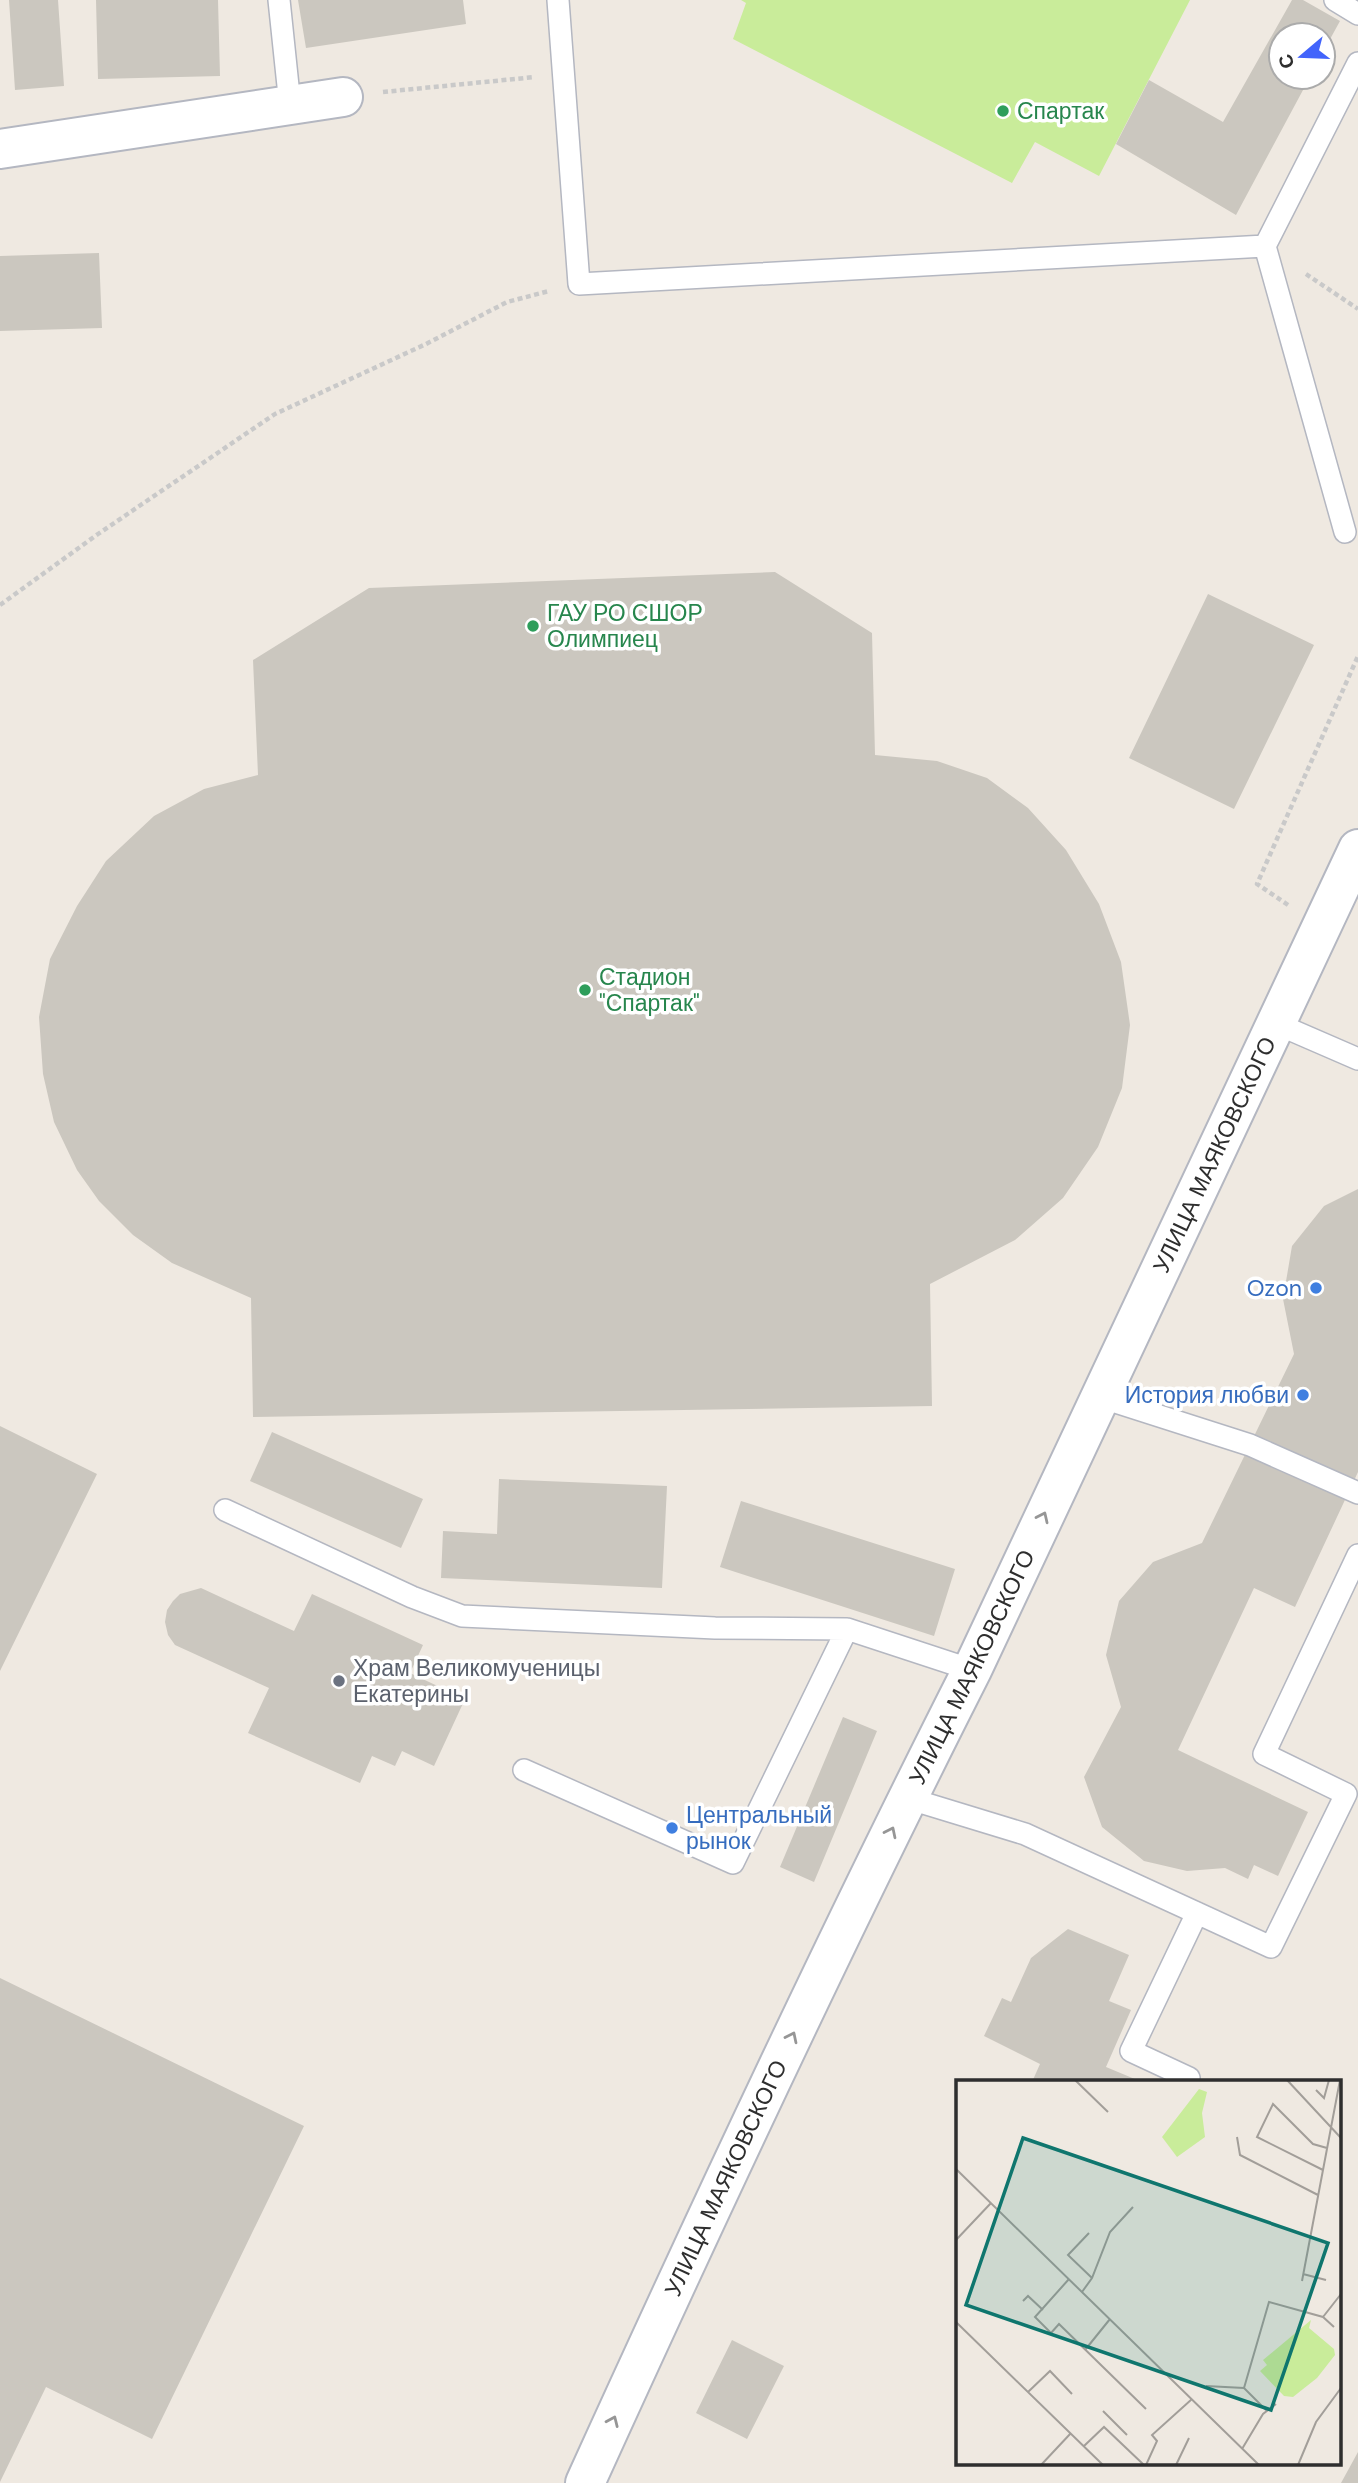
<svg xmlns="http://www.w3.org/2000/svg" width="1358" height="2483" font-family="'DM Sans',sans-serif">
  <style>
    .pitch { fill: #c9ec9a }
    .building { fill: #cbc7bf }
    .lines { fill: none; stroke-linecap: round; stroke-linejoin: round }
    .service-casing { stroke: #b4b7c1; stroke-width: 24 }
    .minor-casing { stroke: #b4b7c1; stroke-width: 42 }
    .tertiary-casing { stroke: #b4b7c1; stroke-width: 42 }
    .path { stroke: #c9c9c9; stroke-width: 4.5; stroke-dasharray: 5 3.5; stroke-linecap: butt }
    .service { stroke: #fff; stroke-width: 21 }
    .minor { stroke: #fff; stroke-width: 38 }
    .tertiary { stroke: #fff; stroke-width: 38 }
    .oneway { stroke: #969696 }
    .leisure-dot { fill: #2e9e5b; stroke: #fff; stroke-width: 2.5 }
    .shop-dot { fill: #3f7fe0; stroke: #fff; stroke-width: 2.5 }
    .worship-dot { fill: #6b7280; stroke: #fff; stroke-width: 2.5 }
    .labels { text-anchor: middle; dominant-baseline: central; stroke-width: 7; stroke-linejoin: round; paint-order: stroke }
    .leisure-label { font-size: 23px; fill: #27864d; stroke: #fff; text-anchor: start }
    .street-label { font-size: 23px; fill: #2e2e2e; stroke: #fff }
    .shop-label { font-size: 23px; fill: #366cbe; stroke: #fff; text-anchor: end }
    .worship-label { font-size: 23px; fill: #5b616d; stroke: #fff; text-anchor: start }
    .inset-road { fill: none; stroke: #a29e99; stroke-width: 2 }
    .view { fill: #0f766e; fill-opacity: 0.15; stroke: #0f766e; stroke-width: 3.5 }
    .inset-edge { fill: none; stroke: #2e2e2e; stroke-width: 3.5 }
  </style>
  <rect width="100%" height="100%" fill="#efe9e1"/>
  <path class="pitch" d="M 741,0 L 1190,0 L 1099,176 L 1035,142 L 1012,183 L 733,39 L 746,3 Z"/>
  <path class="building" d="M 9,0 L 58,0 L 64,86 L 15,90 Z
    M 96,0 L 218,0 L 220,76 L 98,79 Z
    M 298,0 L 463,0 L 466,24 L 306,48 Z
    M 1292,0 L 1303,0 L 1340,21 L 1323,52 L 1323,35 L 1281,35 L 1281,77 L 1310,77 L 1236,215 L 1116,144 L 1149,80 L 1223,122 Z
    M 99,253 L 102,328 L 0,331 L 0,256 Z
    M 775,572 L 872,633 L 875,755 L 937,761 L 987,778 L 1028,808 L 1066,850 L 1099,904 L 1121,962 L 1130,1025 L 1122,1088 L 1098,1147 L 1063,1198 L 1015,1240 L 930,1284 L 932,1406 L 253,1417 L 251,1298 L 172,1263 L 133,1235 L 99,1201 L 77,1170 L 54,1122 L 43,1074 L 39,1017 L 50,959 L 77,906 L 106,861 L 154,816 L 204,789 L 258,775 L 253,660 L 369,588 Z
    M 1208,594 L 1314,645 L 1234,809 L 1129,758 Z
    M 1358,1189 L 1358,1472 L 1295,1607 L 1254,1588 L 1178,1750 L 1308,1812 L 1278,1876 L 1254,1865 L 1248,1879 L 1225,1868 L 1187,1871 L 1144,1861 L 1102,1827 L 1084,1777 L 1121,1707 L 1106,1655 L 1119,1601 L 1153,1562 L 1202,1543 L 1294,1354 L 1283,1299 L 1292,1246 L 1324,1206 Z
    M 0,1426 L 97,1474 L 0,1671 Z
    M 272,1432 L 423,1499 L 401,1548 L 250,1481 Z
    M 499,1479 L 667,1486 L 662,1588 L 441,1578 L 443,1531 L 497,1534 Z
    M 741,1501 L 955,1569 L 934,1636 L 720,1567 Z
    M 201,1588 L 294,1631 L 312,1594 L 423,1645 L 410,1673 L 465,1699 L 434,1766 L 402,1751 L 395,1766 L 372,1756 L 360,1783 L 248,1733 L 269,1688 L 175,1645 L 168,1635 L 165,1622 L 167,1610 L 173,1601 L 180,1594 Z
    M 843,1717 L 877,1731 L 814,1882 L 780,1867 Z
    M 1068,1929 L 1129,1955 L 1109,2001 L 1131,2010 L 1106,2067 L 1142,2082 L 1032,2082 L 1040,2064 L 984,2036 L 1002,1998 L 1011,2002 L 1031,1958 Z
    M 0,1978 L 304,2126 L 152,2439 L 46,2387 L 0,2482 Z
    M 732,2340 L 784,2366 L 747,2439 L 696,2413 Z
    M 1358,2452 L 1358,2483 L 1341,2483 Z"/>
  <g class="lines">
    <defs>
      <path id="service" d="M 279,0 L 290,105
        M 558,0 L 579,284 L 1265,246
        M 1335,0 L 1358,14
        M 1345,532 L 1265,246 L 1358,63
        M 1275,1023 L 1358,1059
        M 1100,1397 L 1250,1445 L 1358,1493
        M 225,1510 L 412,1597 L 462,1616 L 715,1628 L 847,1629 L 972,1670
        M 524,1770 L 733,1863 L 847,1629
        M 907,1798 L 1025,1834 L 1271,1947 L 1346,1794 L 1264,1754 L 1358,1555
        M 1189,2078 L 1131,2051 L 1197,1913"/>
      <path id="minor" d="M 0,149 L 343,97"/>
      <g id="tertiary">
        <path id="s1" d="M 585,2483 C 709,2210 836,1938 972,1670 L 1358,849"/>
      </g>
    </defs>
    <use href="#service" class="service-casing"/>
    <use href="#minor" class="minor-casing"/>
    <use href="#tertiary" class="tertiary-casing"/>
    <path class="path" d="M 383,92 L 535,77
      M 1306,274 L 1358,309
      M 0,605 L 98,534 L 275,414 L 426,344 L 507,302 L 549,291
      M 1288,905 L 1257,884 L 1358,656"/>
    <use href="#service" class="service"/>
    <use href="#minor" class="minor"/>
    <use href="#tertiary" class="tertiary"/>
  </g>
  <defs><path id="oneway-chevron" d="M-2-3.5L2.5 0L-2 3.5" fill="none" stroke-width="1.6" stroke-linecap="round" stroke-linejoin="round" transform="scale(1.75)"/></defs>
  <g class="oneway">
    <use href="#oneway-chevron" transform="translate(1043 1517) rotate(-65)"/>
    <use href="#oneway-chevron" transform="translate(891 1832) rotate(-64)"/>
    <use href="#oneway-chevron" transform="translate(792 2037) rotate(-64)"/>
    <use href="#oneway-chevron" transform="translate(613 2421) rotate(-66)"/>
  </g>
  <g class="leisure-dot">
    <circle cx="1003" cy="111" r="7"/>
    <circle cx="533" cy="626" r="7"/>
    <circle cx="585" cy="990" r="7"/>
  </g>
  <g class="shop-dot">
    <circle cx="1316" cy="1288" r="7"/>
    <circle cx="1303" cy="1395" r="7"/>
    <circle cx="672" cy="1828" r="7"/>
  </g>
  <circle class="worship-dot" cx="339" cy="1681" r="7"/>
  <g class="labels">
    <g class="leisure-label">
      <text x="1017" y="111">Спартак</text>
      <text x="547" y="613">ГАУ РО СШОР<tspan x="547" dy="26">Олимпиец</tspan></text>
      <text x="599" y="977">Стадион<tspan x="599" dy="26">"Спартак"</tspan></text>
    </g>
    <g class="street-label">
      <text stroke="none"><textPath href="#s1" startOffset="1470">УЛИЦА МАЯКОВСКОГО</textPath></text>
      <text stroke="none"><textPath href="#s1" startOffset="903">УЛИЦА МАЯКОВСКОГО</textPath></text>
      <text stroke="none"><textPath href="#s1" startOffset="336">УЛИЦА МАЯКОВСКОГО</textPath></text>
    </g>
    <g class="shop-label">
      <text x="1302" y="1288">Ozon</text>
      <text x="1289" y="1395">История любви</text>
      <text x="686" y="1815" text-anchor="start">Центральный<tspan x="686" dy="26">рынок</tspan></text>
    </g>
    <g class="worship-label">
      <text x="353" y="1668">Храм Великомученицы<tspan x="353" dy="26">Екатерины</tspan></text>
    </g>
  </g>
  <g transform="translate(956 2080)">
    <rect width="385" height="385" fill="#efe9e1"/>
    <path d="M 243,9 L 251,12 L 246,33 L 249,57 L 221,77 L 206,57 ZM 355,240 L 353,248 L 378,269 L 379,275 L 361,298 L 337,317 L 328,316 L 304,291 L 311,285 L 307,280 Z" fill="#c9ec9a"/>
    <path class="inset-road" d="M 119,0 L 152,32M 331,0 L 385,58M 360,10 L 368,18 L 373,0M 281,57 L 284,75 L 362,115M 0,89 L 303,385M 367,90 L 301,57 L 317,24 L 357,64 L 371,68M 133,153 L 112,175 L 136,198M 0,160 L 35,123M 347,194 L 370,200M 113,199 L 79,237 L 95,253 L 103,244 L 190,329M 346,201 L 384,0M 126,212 L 136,198 L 154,152 L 177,127M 67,221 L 72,216 L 87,230M 367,237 L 385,214M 0,242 L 147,385M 129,270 L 154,239M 250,306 L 288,308 L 311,331M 288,308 L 313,222 L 367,237 L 378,247M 72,312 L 94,291 L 116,314M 147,331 L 171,355M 128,366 L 148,347 L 188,385M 286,369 L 307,334 L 320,324M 85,385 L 115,353M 190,385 L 201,361 L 196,355 L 236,319M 220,385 L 233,358M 342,385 L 360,342 L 385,308"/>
    <path class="view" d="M 67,58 L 372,163 L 315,330 L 10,225 Z"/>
    <rect width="385" height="385" class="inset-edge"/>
  </g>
  <g transform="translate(1302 56) rotate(251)"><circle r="33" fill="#ffffff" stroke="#ababab" stroke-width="2"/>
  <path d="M0-5L12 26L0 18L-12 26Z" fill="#4264fb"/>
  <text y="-10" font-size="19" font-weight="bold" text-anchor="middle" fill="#2e2e2e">С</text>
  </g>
</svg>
